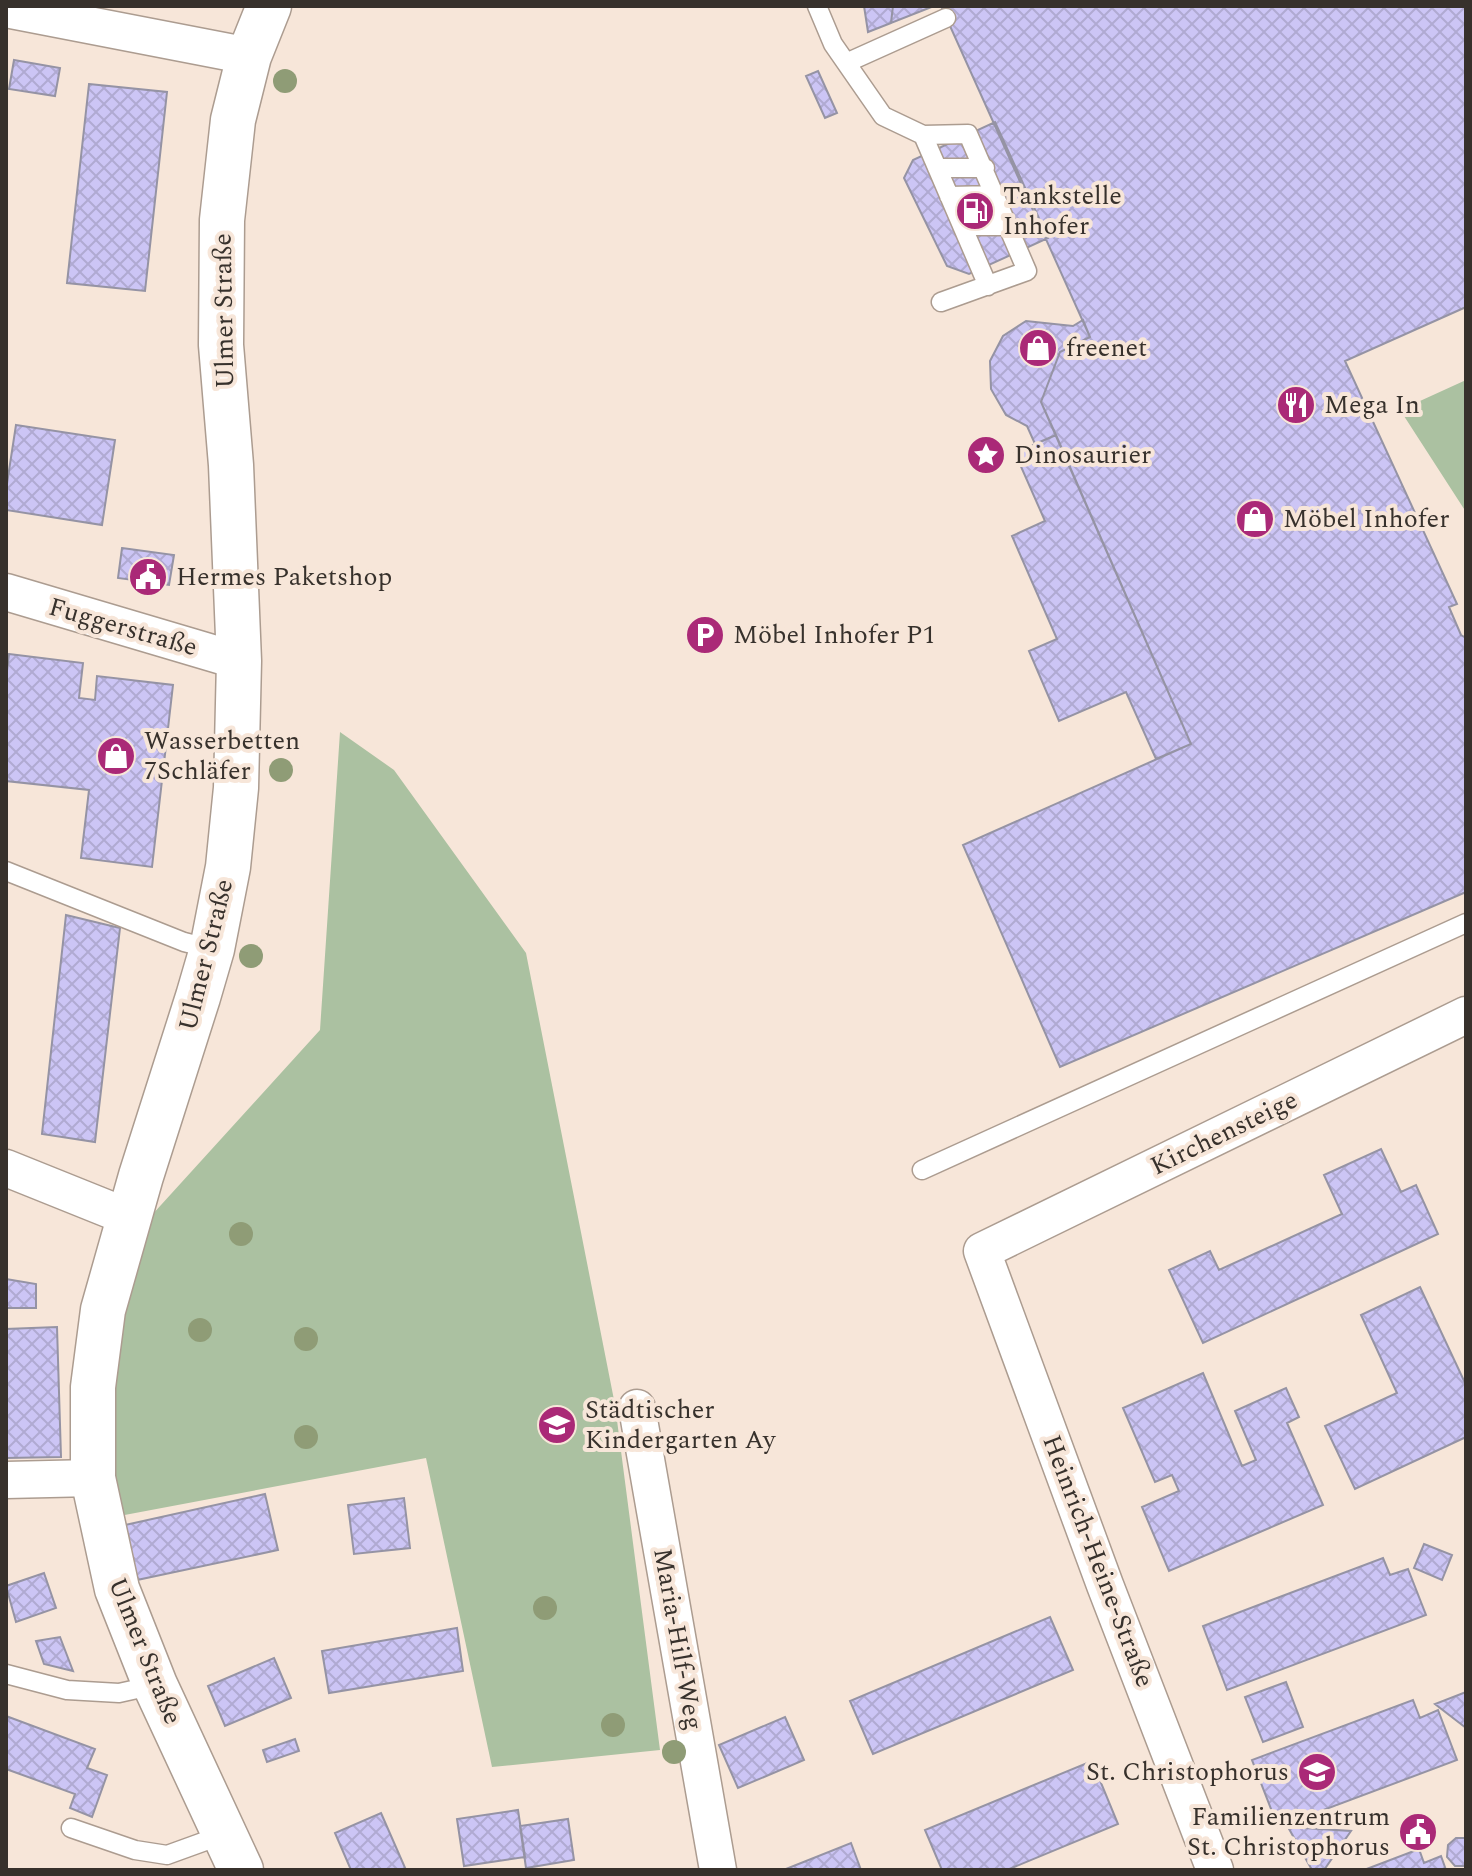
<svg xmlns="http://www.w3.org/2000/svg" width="1472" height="1876" font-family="Spectral,serif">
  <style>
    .green { fill: #abc1a1 }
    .building { fill: url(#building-cross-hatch); stroke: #9593a4; stroke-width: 2 }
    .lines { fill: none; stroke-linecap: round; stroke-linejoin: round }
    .lane-casing { stroke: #ac9c90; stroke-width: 21 }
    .street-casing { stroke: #ac9c90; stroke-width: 39 }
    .secondary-casing { stroke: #ac9c90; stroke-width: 47 }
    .lane { stroke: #fff; stroke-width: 18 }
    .street { stroke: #fff; stroke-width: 36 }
    .secondary { stroke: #fff; stroke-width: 44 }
    .tree { fill: #8f9c76 }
    .labels { text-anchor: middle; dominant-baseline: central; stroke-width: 8; stroke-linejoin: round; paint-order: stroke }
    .poi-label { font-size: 26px; fill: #37312c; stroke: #f7e6d9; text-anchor: start }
    .street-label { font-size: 26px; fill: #37312c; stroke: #f7e6d9 }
  </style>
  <defs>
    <pattern id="building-cross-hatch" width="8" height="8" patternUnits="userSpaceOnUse" patternTransform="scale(2)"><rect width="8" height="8" fill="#ccc5f5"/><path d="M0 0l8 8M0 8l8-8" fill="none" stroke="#b0aad2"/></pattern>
  </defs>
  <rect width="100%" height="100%" fill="#f7e6d9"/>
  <path class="green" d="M 1466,380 L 1466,512 L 1404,416 L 1409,406 Z
    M 340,732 L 394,770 L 526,953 L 615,1405 L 660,1750 L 492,1767 L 426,1458 L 114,1517 L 105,1338 L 141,1227 L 320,1030 Z"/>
  <path class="building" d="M 864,6 L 893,6 L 891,23 L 868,32 Z
    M 893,6 L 934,6 L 891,23 Z
    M 941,6 L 1466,6 L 1466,307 L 1345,361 L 1457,604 L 1449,607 L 1461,635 L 1466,638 L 1466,892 L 1060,1067 L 963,845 L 1191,744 L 1041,402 L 1060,352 L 1090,337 Z
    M 14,60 L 60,68 L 55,96 L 9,89 Z
    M 818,71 L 837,113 L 825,118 L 806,76 Z
    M 89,84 L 167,92 L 145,291 L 67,283 Z
    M 995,122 L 1048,238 L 969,274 L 947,266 L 904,178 L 913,160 Z
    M 1083,320 L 1090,337 L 1060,352 L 1041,402 L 1056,435 L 1035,444 L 1027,426 L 1006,415 L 991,389 L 990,361 L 1003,336 L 1026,321 L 1073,326 Z
    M 16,425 L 115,440 L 102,525 L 6,510 L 6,490 Z
    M 1056,435 L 1191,744 L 1156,759 L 1126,692 L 1059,721 L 1029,651 L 1057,639 L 1012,536 L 1045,521 L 1015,453 Z
    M 122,548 L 174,555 L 169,585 L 118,578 Z
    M 9,654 L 83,663 L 79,698 L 95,700 L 97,676 L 173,685 L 152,867 L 81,858 L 89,790 L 6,781 L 6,679 Z
    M 66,915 L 120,928 L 95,1142 L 42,1134 Z
    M 1381,1149 L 1401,1192 L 1416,1185 L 1438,1234 L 1203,1343 L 1169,1270 L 1210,1251 L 1219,1270 L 1342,1214 L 1324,1175 Z
    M 6,1279 L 36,1284 L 36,1308 L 6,1308 Z
    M 1420,1287 L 1466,1385 L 1466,1437 L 1355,1489 L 1325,1426 L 1397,1393 L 1361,1315 Z
    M 57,1327 L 61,1457 L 6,1458 L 6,1329 Z
    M 1203,1373 L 1242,1466 L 1256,1460 L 1235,1411 L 1286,1388 L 1299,1417 L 1287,1423 L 1323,1505 L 1169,1571 L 1142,1507 L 1179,1491 L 1172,1475 L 1155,1482 L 1123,1408 Z
    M 265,1494 L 278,1550 L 137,1580 L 125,1525 Z
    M 404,1498 L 410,1548 L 354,1554 L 348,1505 Z
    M 1424,1544 L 1452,1555 L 1442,1580 L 1414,1568 Z
    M 1383,1558 L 1390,1575 L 1408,1569 L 1426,1615 L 1227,1690 L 1203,1626 Z
    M 44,1573 L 56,1608 L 16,1622 L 6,1586 Z
    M 1050,1617 L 1073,1670 L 873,1754 L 850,1701 Z
    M 457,1628 L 463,1671 L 329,1693 L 322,1651 Z
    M 60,1637 L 73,1671 L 44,1664 L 36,1641 Z
    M 274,1658 L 291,1698 L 225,1726 L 208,1686 Z
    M 1286,1682 L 1303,1727 L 1263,1742 L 1245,1697 Z
    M 1466,1692 L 1466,1728 L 1435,1704 Z
    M 1413,1700 L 1420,1718 L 1438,1710 L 1457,1760 L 1278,1827 L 1252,1760 Z
    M 6,1716 L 95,1749 L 87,1768 L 107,1775 L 92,1817 L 70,1808 L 75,1794 L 6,1769 Z
    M 785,1717 L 804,1760 L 738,1788 L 719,1745 Z
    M 295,1739 L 299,1751 L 267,1762 L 263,1750 Z
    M 1092,1761 L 1118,1824 L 1007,1870 L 942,1870 L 925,1830 Z
    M 518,1810 L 525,1857 L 464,1866 L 457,1819 Z
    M 381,1813 L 406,1870 L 351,1870 L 335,1833 Z
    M 568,1819 L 574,1860 L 526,1868 L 520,1826 Z
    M 1288,1827 L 1351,1831 L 1324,1870 L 1312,1870 Z
    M 1456,1838 L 1466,1838 L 1466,1866 L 1455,1866 L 1447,1857 L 1448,1845 Z
    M 851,1843 L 861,1870 L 786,1870 L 786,1869 Z
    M 1419,1849 L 1424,1863 L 1441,1856 L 1446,1870 L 1364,1870 Z"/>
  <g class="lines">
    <defs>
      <path id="lane" d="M 817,6 L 833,44 L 883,116 L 923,135 L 988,286
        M 846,63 L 946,18
        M 923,135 L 968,134 L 1027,271 L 941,302
        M 937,168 L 985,168
        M 949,196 L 996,195
        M 962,226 L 1009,226
        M 6,871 L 184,942 L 212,949
        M 922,1170 L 1466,923
        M 6,1674 L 67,1690 L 119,1693 L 155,1685
        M 71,1828 L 135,1850 L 167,1855 L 225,1834"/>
      <path id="street" d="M 6,9 L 249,56
        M 6,592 L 239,661
        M 6,1168 L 128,1217
        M 637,1408 L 718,1870
        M 6,1480 L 93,1478
        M 1215,1870 L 1105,1585 L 982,1251 L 1466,1015"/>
      <path id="secondary" d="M 241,1870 L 155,1685 L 117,1589 L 93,1478 L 93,1387 L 103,1310 L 141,1176 L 198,997 L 212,949 L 228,867 L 236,788 L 239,661 L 231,465 L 221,345 L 222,220 L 233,120 L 249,56 L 269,6"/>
    </defs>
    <use href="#lane" class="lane-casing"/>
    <use href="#street" class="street-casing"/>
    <use href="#secondary" class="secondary-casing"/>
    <use href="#lane" class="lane"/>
    <use href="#street" class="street"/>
    <use href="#secondary" class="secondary"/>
  </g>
  <g class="tree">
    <circle cx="285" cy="81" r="12"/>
    <circle cx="281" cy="770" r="12"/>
    <circle cx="251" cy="956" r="12"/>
    <circle cx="241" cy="1234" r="12"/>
    <circle cx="200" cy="1330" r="12"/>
    <circle cx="306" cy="1339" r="12"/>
    <circle cx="306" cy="1437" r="12"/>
    <circle cx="545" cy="1608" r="12"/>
    <circle cx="613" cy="1725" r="12"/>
    <circle cx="674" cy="1752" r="12"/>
  </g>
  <defs>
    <symbol id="fuel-disc" viewBox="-11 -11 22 22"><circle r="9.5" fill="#aa2977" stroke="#f7e6d9"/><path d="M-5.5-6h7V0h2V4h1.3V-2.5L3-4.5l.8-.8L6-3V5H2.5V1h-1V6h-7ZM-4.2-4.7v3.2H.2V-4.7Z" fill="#fff"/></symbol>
    <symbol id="shop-disc" viewBox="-11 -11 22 22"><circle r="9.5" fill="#aa2977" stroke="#f7e6d9"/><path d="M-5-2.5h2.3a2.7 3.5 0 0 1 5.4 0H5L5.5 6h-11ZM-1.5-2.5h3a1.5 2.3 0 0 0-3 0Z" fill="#fff"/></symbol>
    <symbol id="restaurant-disc" viewBox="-11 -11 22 22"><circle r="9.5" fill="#aa2977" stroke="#f7e6d9"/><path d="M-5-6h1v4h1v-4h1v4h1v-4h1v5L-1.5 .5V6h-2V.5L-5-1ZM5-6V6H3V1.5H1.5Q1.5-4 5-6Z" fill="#fff"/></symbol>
    <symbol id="sight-disc" viewBox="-11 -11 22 22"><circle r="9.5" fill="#aa2977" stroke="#f7e6d9"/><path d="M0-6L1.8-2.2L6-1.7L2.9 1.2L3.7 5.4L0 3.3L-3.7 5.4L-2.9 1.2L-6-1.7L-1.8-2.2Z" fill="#fff"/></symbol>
    <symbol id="civic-disc" viewBox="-11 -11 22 22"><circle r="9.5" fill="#aa2977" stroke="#f7e6d9"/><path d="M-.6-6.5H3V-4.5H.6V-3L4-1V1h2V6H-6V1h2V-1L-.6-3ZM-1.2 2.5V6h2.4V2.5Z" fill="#fff"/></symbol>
    <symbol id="parking-disc" viewBox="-11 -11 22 22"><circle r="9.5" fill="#aa2977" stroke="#f7e6d9"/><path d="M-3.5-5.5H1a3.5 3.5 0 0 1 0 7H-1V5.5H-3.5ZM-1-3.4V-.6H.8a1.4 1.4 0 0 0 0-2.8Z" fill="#fff"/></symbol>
    <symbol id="school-disc" viewBox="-11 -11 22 22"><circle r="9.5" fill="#aa2977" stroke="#f7e6d9"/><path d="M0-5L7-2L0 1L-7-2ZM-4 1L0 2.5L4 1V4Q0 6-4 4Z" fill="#fff"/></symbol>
  </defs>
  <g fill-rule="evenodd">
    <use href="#fuel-disc" x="953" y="189" width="44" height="44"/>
    <use href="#shop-disc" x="1016" y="326" width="44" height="44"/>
    <use href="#restaurant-disc" x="1274" y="383" width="44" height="44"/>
    <use href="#sight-disc" x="964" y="433" width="44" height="44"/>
    <use href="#shop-disc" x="1233" y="497" width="44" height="44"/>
    <use href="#civic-disc" x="126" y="555" width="44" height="44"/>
    <use href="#parking-disc" x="683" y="613" width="44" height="44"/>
    <use href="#shop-disc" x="94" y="734" width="44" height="44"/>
    <use href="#school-disc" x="535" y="1403" width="44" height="44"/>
    <use href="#school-disc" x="1295" y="1750" width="44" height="44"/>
    <use href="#civic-disc" x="1396" y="1810" width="44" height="44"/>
  </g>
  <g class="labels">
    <g class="poi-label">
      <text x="1003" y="196">Tankstelle<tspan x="1003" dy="30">Inhofer</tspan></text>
      <text x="1066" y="348">freenet</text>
      <text x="1324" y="405">Mega In</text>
      <text x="1014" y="455">Dinosaurier</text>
      <text x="1283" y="519">Möbel Inhofer</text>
      <text x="176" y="577">Hermes Paketshop</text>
      <text x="733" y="635">Möbel Inhofer P1</text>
      <text x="144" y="741">Wasserbetten<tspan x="144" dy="30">7Schläfer</tspan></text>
      <text x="585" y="1410">Städtischer<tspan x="585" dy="30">Kindergarten Ay</tspan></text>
      <text x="1289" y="1772" text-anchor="end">St. Christophorus</text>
      <text x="1390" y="1817" text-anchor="end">Familienzentrum<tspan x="1390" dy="30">St. Christophorus</tspan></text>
    </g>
    <g class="street-label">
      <text transform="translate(224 311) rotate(-91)">Ulmer Straße</text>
      <text transform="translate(123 627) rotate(16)">Fuggerstraße</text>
      <text transform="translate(206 955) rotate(-76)">Ulmer Straße</text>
      <text transform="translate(1224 1133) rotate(-26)">Kirchensteige</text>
      <text transform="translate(1098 1561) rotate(69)">Heinrich-Heine-Straße</text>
      <text transform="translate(678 1639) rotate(80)">Maria-Hilf-Weg</text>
      <text transform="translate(145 1651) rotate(68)">Ulmer Straße</text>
    </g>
  </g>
  <rect width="1472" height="1876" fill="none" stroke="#37312c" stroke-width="16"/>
</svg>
